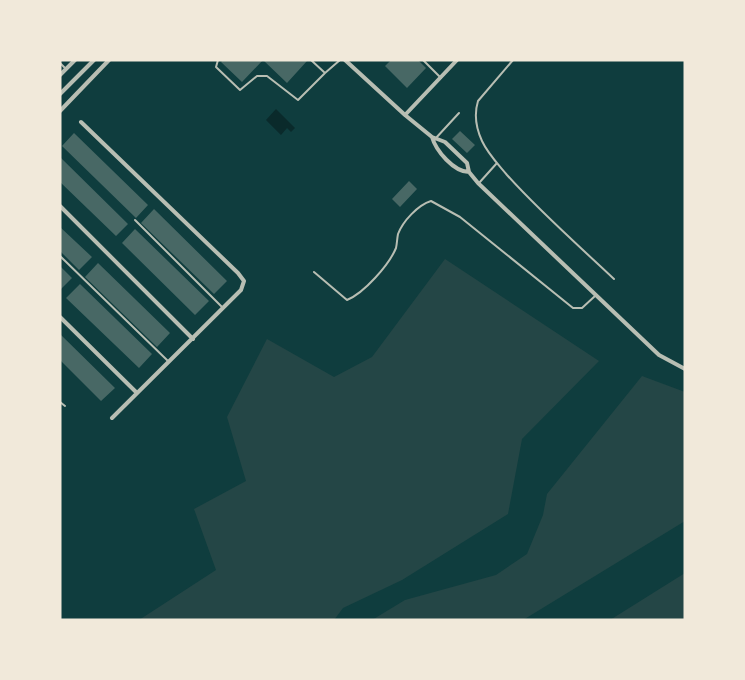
<svg xmlns="http://www.w3.org/2000/svg" width="745" height="680" font-family="'Golos Text',sans-serif">
  <style>
    .green { fill: #244646 }
    .water { fill: #0a2a2b }
    .building { fill: #486865 }
    .lines { fill: none; stroke-linecap: round; stroke-linejoin: round }
    .service { stroke: #b8beb3; stroke-width: 2 }
    .minor { stroke: #b8beb3; stroke-width: 4 }
  </style>
  <rect width="100%" height="100%" fill="#0f3d3e"/>
  <path class="green" d="M 445,259 L 599,361 L 522,439 L 508,514 L 402,580 L 343,608 L 334,620 L 139,620 L 216,570 L 194,509 L 246,481 L 227,417 L 267,339 L 334,377 L 372,357 Z
    M 642,376 L 685,392 L 685,521 L 523,620 L 372,620 L 405,600 L 496,575 L 527,554 L 543,515 L 547,494 Z
    M 685,573 L 685,620 L 610,620 Z"/>
  <path class="water" d="M 276,109 L 295,128 L 291,132 L 287,128 L 281,135 L 266,120 Z"/>
  <path class="building" d="M 223,60 L 306,60 L 307,61 L 287,83 L 263,60 L 242,82 L 221,62 Z
    M 391,60 L 418,60 L 426,68 L 407,88 L 385,66 Z
    M 460,131 L 475,145 L 467,153 L 452,139 Z
    M 74,133 L 148,205 L 136,218 L 62,146 Z
    M 60,157 L 128,224 L 116,236 L 60,182 Z
    M 409,181 L 417,189 L 400,207 L 392,199 Z
    M 154,209 L 227,281 L 214,294 L 141,223 Z
    M 60,227 L 92,257 L 79,270 L 60,251 Z
    M 135,229 L 209,301 L 195,315 L 122,243 Z
    M 98,263 L 170,333 L 157,347 L 85,277 Z
    M 60,266 L 72,278 L 60,290 Z
    M 80,284 L 152,354 L 139,368 L 66,298 Z
    M 60,334 L 115,388 L 101,401 L 60,360 Z"/>
  <g class="lines">
    <path class="service" d="M 218,60 L 216,67 L 240,90 L 257,76 L 267,76 L 298,100 L 325,73 L 340,60
      M 311,60 L 325,73
      M 423,60 L 441,78
      M 513,60 L 478,101 C 474,114 476,128 482,141 C 488,154 498,164 507,175 C 540,212 578,245 614,279
      M 60,63 L 66,69
      M 435,139 L 459,113
      M 479,183 L 497,163
      M 135,220 L 223,308
      M 60,256 L 169,362
      M 314,272 L 347,300 C 364,293 389,265 396,248 C 397,244 397,239 398,234 C 403,221 418,205 431,201 L 460,217 L 573,308 L 582,308 L 595,296
      M 60,402 L 65,406"/>
    <path class="minor" d="M 345,60 L 405,115 L 457,60
      M 60,75 L 75,60
      M 60,94 L 94,60
      M 60,111 L 109,60
      M 405,115 L 432,137 L 445,142 L 467,163 L 469,172 L 478,183 L 659,355 L 685,369
      M 81,122 L 238,273 L 244,281 L 241,290 L 112,418
      M 432,137 C 436,151 454,172 469,172
      M 60,206 L 193,339
      M 60,317 L 137,393"/>
  </g>
  <rect width="745" height="680" fill="none" stroke="#f1e9da" stroke-width="123"/>
</svg>
